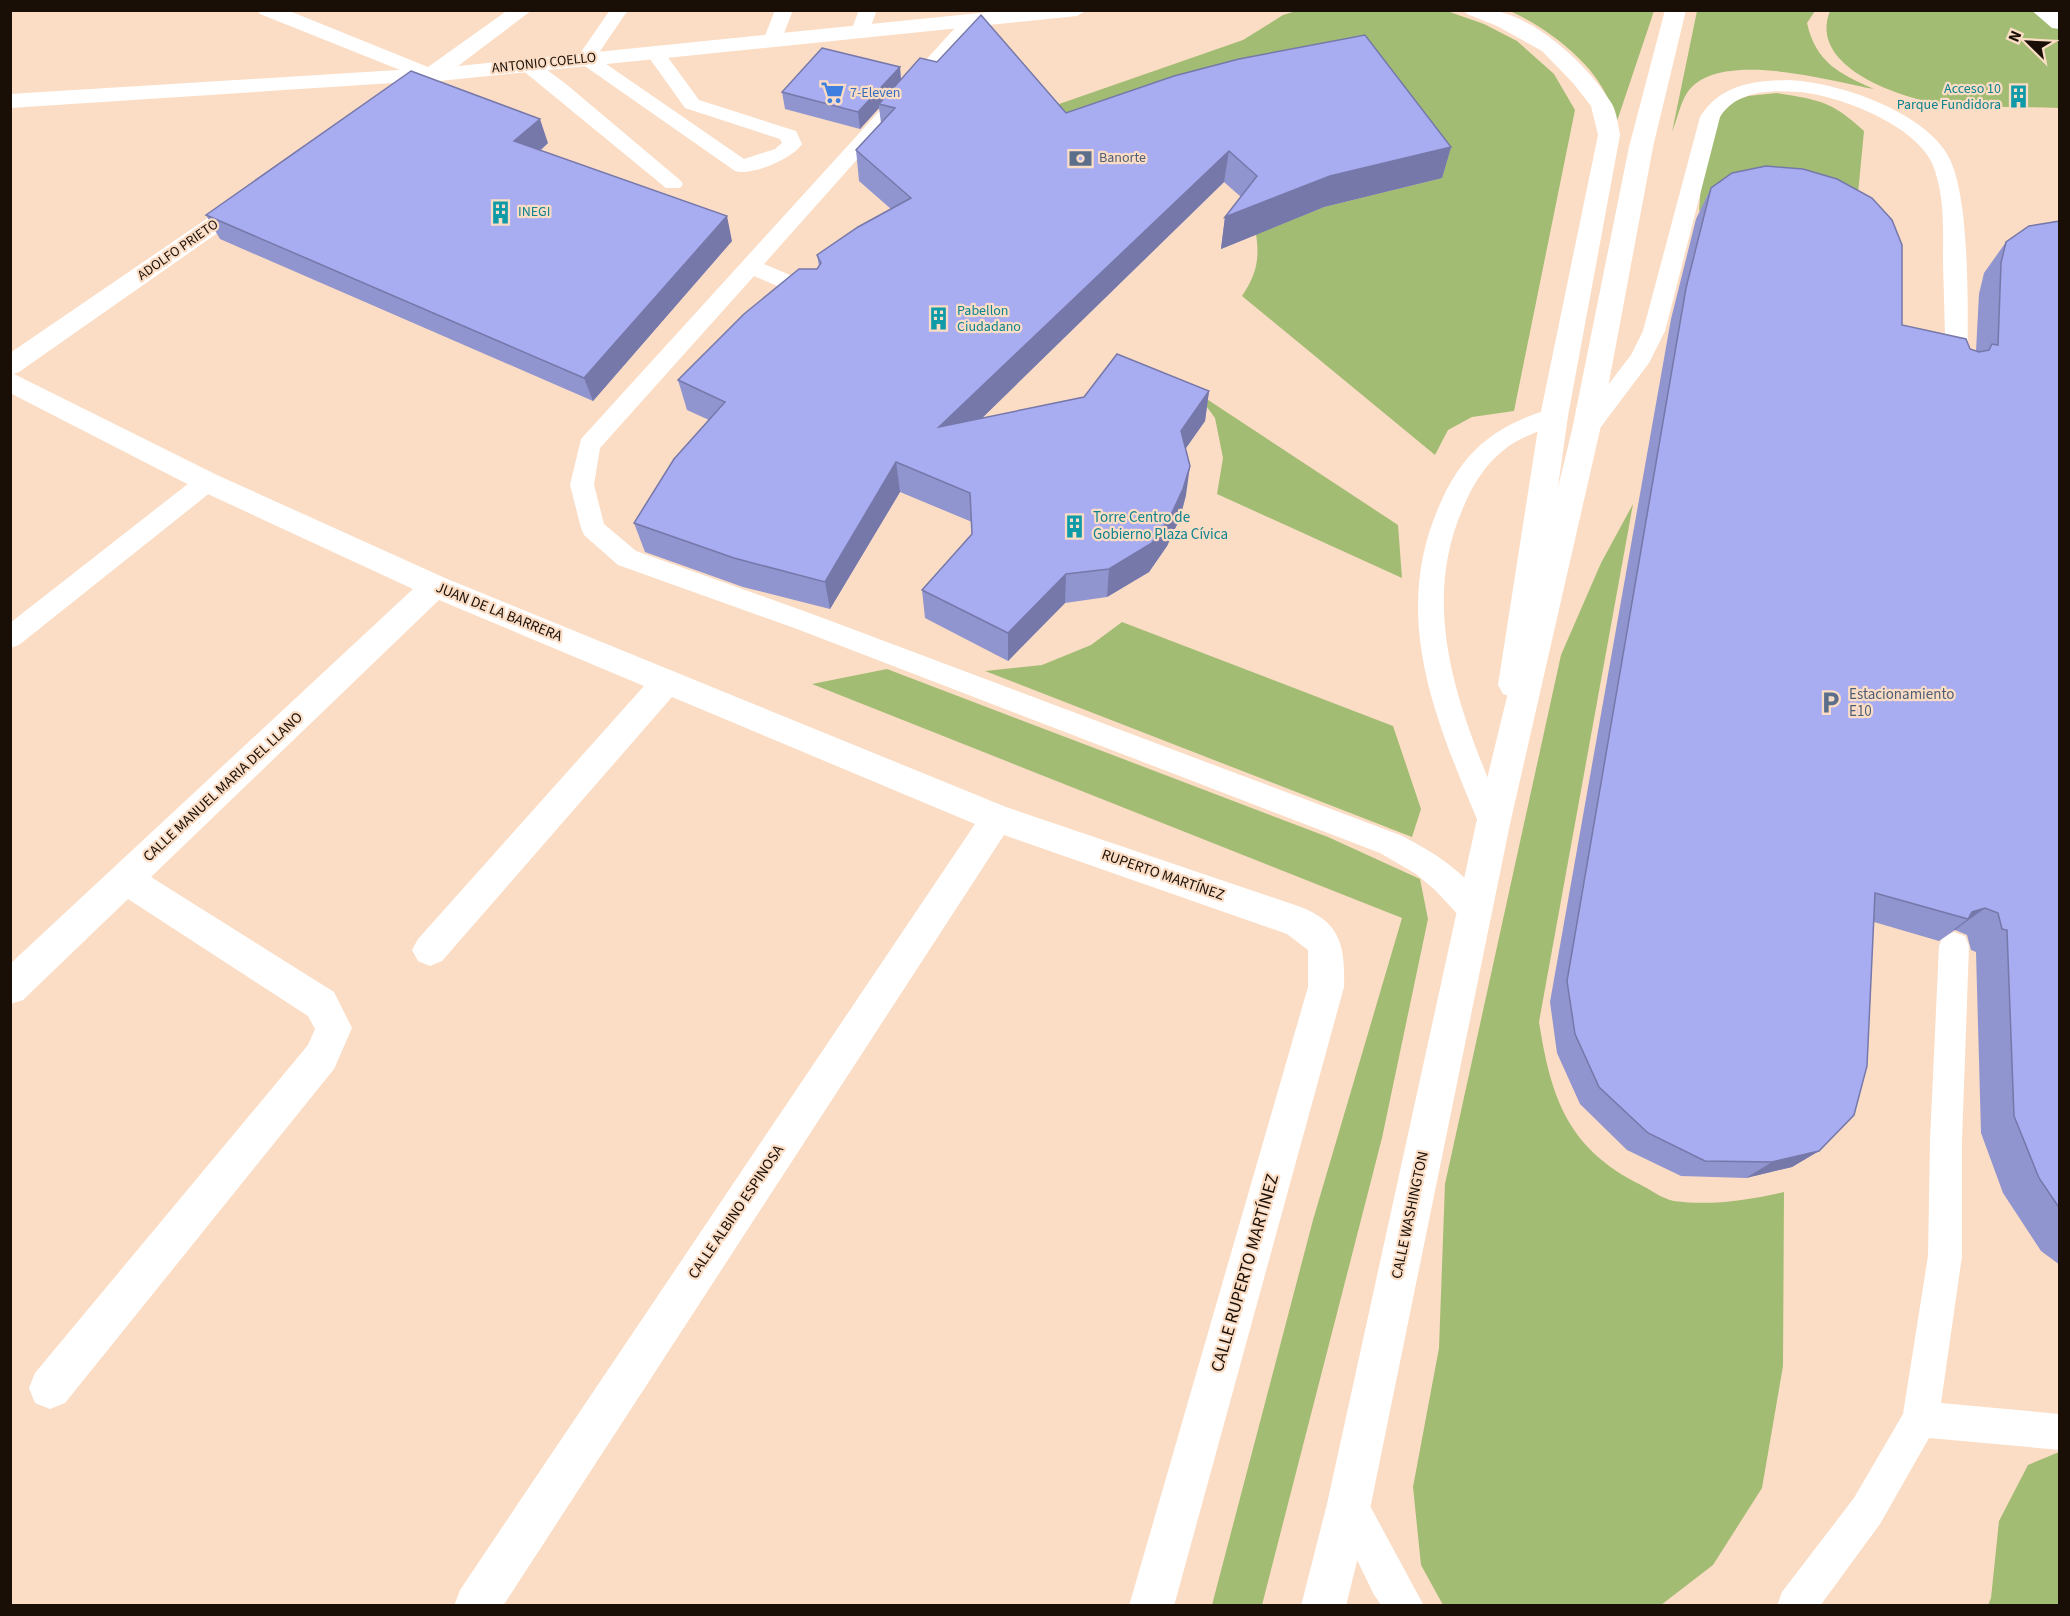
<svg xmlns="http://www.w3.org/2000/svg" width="2070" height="1616" font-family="'Source Sans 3',sans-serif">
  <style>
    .green { fill: #a3bc74 }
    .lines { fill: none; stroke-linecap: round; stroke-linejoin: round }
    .service { fill: #fff; fill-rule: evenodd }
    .minor { fill: #fff; fill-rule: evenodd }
    .tertiary { fill: #fff; fill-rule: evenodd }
    .secondary { fill: #fff; fill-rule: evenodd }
    .primary { fill: #fff; fill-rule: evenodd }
    .wall { fill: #9094cf }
    .shaded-wall { fill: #7678a9 }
    .building { fill: #a8acf1; stroke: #7678a9; stroke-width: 1.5 }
    .labels { text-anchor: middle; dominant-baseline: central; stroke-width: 4.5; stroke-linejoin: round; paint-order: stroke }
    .far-street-label { font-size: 14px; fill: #190f07; stroke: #fbddc5 }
    .far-culture-label { font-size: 14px; fill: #0d838f; stroke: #fbddc5; text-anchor: start }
    .far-shop-label { font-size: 14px; fill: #366cbe; stroke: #fbddc5; text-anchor: start }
    .far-service-label { font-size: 14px; fill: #4e5e75; stroke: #fbddc5; text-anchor: start }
    .culture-label { font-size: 15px; fill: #0d838f; stroke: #fbddc5; text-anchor: start }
    .street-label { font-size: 15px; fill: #190f07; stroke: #fbddc5 }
    .service-label { font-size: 15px; fill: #4e5e75; stroke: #fbddc5; text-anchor: start }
    .near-street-label { font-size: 18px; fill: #190f07; stroke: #fbddc5 }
  </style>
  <rect width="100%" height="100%" fill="#fbddc5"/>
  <path class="green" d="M 1296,11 L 1447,11 L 1484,24 L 1517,41 L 1554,74 L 1575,110 L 1514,411 L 1472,417 L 1448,430 L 1435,455 L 1242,296 C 1256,275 1260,260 1256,234 L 1324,207 L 1442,178 L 1065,144 L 1039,111 L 1243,40 L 1283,15 Z
    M 1510,11 L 1654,11 L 1611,139 C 1611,130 1614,119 1612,111 C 1602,68 1548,28 1510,11 Z
    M 1697,11 L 1815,11 L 1807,23 C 1816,63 1840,74 1874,89 C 1830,81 1717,48 1687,93 C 1680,104 1677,120 1672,132 Z
    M 1830,11 L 2059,11 L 2059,108 C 2019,106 1975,109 1936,103 C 1894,96 1808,65 1830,11 Z
    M 1777,93 C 1819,100 1832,101 1864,131 L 1855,225 L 1719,199 L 1699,211 L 1703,160 L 1720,106 L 1748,96 Z
    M 1196,392 L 1398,525 L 1402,578 L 1217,494 L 1223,458 L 1215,418 Z
    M 1633,504 L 1539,1022 C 1551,1098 1568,1149 1641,1185 C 1651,1190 1663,1199 1674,1201 C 1711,1206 1748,1200 1784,1192 L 1783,1366 L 1762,1488 L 1713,1565 L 1661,1605 L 1443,1605 L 1421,1565 L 1413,1487 L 1439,1348 L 1445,1184 L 1561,655 L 1601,563 Z
    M 1122,622 L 1393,726 L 1421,809 L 1412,837 L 985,671 L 1042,665 L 1091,645 Z
    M 887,669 L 1328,837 L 1420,879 L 1428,919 L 1382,1138 L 1262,1605 L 1212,1605 L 1313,1220 L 1402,918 L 812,684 Z
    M 2059,1452 L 2059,1605 L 1988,1605 L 1991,1598 L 1999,1521 L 2028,1465 Z"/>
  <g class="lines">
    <path class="service" d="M 610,10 L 628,10 L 596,57 L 744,159 L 775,149 L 782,143 L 780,139 L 685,108 L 645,52 L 654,46 L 661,48 L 699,100 L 796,131 L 802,144 C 792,159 752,176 735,171 L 579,62 L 577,58 Z
      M 775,10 L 793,10 L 781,41 L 772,47 L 763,41 Z
      M 859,10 L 877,10 L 869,31 L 860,37 L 851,31 Z
      M 970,16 L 979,22 L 976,26 L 764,264 L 821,288 L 824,293 L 821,298 L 813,300 L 805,298 L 754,276 L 600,448 L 594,485 L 604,524 L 636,551 L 815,615 L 1400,835 C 1434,852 1474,877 1490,912 L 1486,921 L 1475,925 L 1464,921 L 1435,890 L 1416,874 L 1380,853 L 797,629 L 618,565 L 584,535 L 581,528 L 570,485 L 581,439 L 964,18 Z
      M 528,59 L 535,61 L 566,84 L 680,180 L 683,184 L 680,188 L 666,188 L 521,69 L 519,65 L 521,61 Z
      M 1789,80 C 1821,82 1853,91 1882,104 C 1906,115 1933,131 1947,154 C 1972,195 1967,320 1968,372 L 1965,378 L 1957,380 L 1949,378 L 1946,372 C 1945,335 1944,299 1943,262 C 1943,230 1945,193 1932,163 C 1914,124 1838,95 1798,92 C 1770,90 1736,91 1720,117 L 1665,331 L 1649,363 L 1594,436 L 1586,438 L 1578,436 L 1574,430 L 1578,424 L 1631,355 L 1643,331 L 1700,117 C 1721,84 1753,81 1789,80 Z
      M 1554,408 L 1562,410 L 1566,416 L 1562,422 C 1543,430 1522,436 1505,449 C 1485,464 1472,486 1463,508 C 1416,615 1465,724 1507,824 L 1503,833 L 1493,836 L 1483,833 L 1479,824 C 1435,718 1390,616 1440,504 C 1464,449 1497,424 1554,408 Z
      M 207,473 L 216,476 L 219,482 L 216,488 L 19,645 L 10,648 L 10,623 L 198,476 Z
      M 1954,932 L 1965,936 L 1969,946 L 1962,1140 L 1962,1256 L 1941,1403 L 2060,1414 L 2060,1450 L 1929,1438 L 1880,1524 L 1820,1606 L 1777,1606 L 1782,1592 L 1854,1498 L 1903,1414 L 1928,1256 L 1930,1140 L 1939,946 L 1943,936 Z
      M 1349,1485 L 1362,1491 L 1424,1606 L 1382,1606 L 1374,1595 L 1330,1504 L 1336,1491 Z"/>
    <path class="minor" d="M 430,68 L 438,70 L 441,75 L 438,80 L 10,108 L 10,94 Z
      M 10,372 L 217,475 L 445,578 L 1006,807 L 1298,906 C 1341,922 1345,945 1344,987 L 1174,1606 L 1129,1606 L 1308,987 L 1308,950 L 1287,934 L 1004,835 L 503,1606 L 454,1606 L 460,1590 L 975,824 L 672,697 L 442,961 L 430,966 L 418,961 L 412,950 L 418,939 L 644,686 L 439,600 L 151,877 L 334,992 L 352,1028 L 334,1069 L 65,1403 L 50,1409 L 35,1403 L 29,1388 L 35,1373 L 308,1045 L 315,1029 L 308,1016 L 128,899 L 23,1000 L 10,1004 L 10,964 L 413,589 L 197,489 L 10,393 Z"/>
    <path class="tertiary" d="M 257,10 L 287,10 L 428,67 L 508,10 L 532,10 L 458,66 L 1009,10 L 1087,10 L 1077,16 L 430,82 L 260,14 Z
      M 1464,10 C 1474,10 1486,9 1496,11 C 1538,19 1591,68 1612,104 C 1617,113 1618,125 1620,135 L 1568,416 L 1530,685 L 1525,694 L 1514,698 L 1503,694 L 1498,685 L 1540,416 L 1598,135 L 1591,106 L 1573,83 L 1542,51 L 1497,26 L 1467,14 Z
      M 2031,10 L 2056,10 L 2060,13 L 2060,29 L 2052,28 Z
      M 248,194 L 256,196 L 260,201 L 256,206 L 19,372 L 10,375 L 10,353 L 240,196 Z"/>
    <path class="secondary" d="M 1493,810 L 1505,814 L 1510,824 L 1371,1504 L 1346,1606 L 1301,1606 L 1327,1504 L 1476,824 L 1481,814 Z"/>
    <path class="primary" d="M 1665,10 L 1686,10 L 1653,147 L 1600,430 L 1510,824 L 1505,834 L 1493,838 L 1481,834 L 1476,824 L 1572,430 L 1629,147 Z"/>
  </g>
  <path class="wall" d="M 900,67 L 901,79 L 1066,113 L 1451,147 L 1442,178 L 1324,207 L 1221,249 L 1225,217 L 1241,197 L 1224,182 L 981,419 L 1209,391 L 1205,421 L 1185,449 L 1186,495 L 1180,518 L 1167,546 L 1149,572 L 1107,597 L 1065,603 L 1008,661 L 925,618 L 922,590 L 972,534 L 972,522 L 900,492 L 830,609 L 743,587 L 645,552 L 634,523 L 709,420 L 687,410 L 678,380 L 817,269 L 819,266 L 817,255 L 891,209 L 859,181 L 856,150 L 881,123 L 879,108 L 860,129 L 785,109 L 782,92 Z
    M 548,143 L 540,151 L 732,241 L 593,401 L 220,239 L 206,215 Z
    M 1711,188 L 1902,325 L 1976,351 L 1979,294 L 1984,273 L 2006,242 L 2060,221 L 2060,1265 L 2041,1251 L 2003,1193 L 1981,1133 L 1976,952 L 1971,950 L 1967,935 L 1955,930 L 1939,941 L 1874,922 L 1819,1151 L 1792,1167 L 1746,1178 L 1681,1176 L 1627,1150 L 1580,1104 L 1557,1053 L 1550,1002 L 1671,319 L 1696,219 Z"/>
  <path class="shaded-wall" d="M 900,67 L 901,84 L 879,104 L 879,108 L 860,129 L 858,112 Z
    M 540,119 L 548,143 L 522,166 L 514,141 Z
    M 1451,147 L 1442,178 L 1324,207 L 1221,249 L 1225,217 L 1330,176 Z
    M 1229,151 L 1224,182 L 942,457 L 939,427 Z
    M 727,216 L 732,241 L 593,401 L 584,378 Z
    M 1209,391 L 1205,421 L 1177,461 L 1181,431 Z
    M 896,462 L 900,492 L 830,609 L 825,582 Z
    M 1190,466 L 1186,495 L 1180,518 L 1167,546 L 1149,572 L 1107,597 L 1109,569 Z
    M 1066,574 L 1065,603 L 1008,661 L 1008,633 Z
    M 1985,908 L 1955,930 L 1953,930 L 1968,919 L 1972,912 Z
    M 1819,1151 L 1792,1167 L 1746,1178 L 1772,1162 Z"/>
  <path class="building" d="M 981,15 L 1066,113 L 1174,76 L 1239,59 L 1365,35 L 1451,147 L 1330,176 L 1225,217 L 1257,176 L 1229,151 L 939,427 L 1084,397 L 1117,354 L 1209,391 L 1181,431 L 1190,466 L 1183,489 L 1170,517 L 1152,543 L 1109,569 L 1066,574 L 1008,633 L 922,590 L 972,534 L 970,493 L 896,462 L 825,582 L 734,558 L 634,523 L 674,459 L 725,402 L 678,380 L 744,314 L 799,269 L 817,269 L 821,263 L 817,255 L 858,227 L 911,198 L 856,150 L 895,108 L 879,104 L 920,58 L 937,62 Z
    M 822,48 L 900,67 L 858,112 L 782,92 Z
    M 411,71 L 540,119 L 514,141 L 727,216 L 584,378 L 206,215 Z
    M 1766,166 L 1803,169 L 1837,179 L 1872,198 L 1892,220 L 1902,245 L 1902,325 L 1966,339 L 1970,349 L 1979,352 L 1989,350 L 1992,344 L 1998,345 L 2001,263 L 2006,242 L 2029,226 L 2060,221 L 2060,1209 L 2039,1178 L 2014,1116 L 2007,930 L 2002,929 L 1998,913 L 1985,908 L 1972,912 L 1968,919 L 1875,893 L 1867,1066 L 1854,1115 L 1819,1151 L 1772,1162 L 1705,1161 L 1648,1133 L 1599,1087 L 1575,1034 L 1567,981 L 1686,288 L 1711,188 L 1732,173 Z"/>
  <defs>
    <symbol id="supermarket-bare" viewBox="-9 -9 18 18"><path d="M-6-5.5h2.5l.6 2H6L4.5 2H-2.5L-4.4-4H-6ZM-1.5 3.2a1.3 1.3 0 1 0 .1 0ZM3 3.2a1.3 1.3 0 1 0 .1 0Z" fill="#3f7fe0" stroke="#fbddc5" stroke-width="2.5" paint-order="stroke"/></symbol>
    <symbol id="building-bare" viewBox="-9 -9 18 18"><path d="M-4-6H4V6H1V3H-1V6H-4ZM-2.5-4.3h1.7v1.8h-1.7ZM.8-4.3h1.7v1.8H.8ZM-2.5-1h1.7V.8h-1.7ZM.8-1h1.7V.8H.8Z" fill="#0f9aa8" stroke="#fbddc5" stroke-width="2.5" paint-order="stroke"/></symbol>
    <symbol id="bank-bare" viewBox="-9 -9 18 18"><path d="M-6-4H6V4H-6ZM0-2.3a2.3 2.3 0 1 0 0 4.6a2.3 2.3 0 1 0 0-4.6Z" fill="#5c6f8a" stroke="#fbddc5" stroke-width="2.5" paint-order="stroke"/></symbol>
    <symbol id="parking-bare" viewBox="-9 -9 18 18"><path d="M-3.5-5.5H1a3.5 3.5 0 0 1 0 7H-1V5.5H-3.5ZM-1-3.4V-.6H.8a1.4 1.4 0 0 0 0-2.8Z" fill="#5c6f8a" stroke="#fbddc5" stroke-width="2.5" paint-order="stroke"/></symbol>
  </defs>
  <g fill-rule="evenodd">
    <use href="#supermarket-bare" x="816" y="76" width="33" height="33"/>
    <use href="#building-bare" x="2002" y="80" width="33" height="33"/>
    <use href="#bank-bare" x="1064" y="142" width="33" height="33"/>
    <use href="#building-bare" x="484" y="196" width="33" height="33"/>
    <use href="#building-bare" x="922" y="302" width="33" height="33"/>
    <use href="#building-bare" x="1058" y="510" width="33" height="33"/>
    <use href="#parking-bare" x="1814" y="686" width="33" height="33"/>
  </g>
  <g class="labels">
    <g class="far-street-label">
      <text transform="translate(544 63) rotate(-6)">ANTONIO COELLO</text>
      <text transform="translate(178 250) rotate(-35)">ADOLFO PRIETO</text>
    </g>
    <g class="far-culture-label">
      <text x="2001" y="89" text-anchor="end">Acceso 10<tspan x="2001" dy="16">Parque Fundidora</tspan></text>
      <text x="518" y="212">INEGI</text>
      <text x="957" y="311">Pabellon<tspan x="957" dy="16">Ciudadano</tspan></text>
    </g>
    <g class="far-shop-label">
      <text x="850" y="93">7-Eleven</text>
    </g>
    <g class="far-service-label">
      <text x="1099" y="158">Banorte</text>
    </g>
    <g class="culture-label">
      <text x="1093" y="517">Torre Centro de<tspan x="1093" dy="17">Gobierno Plaza Cívica</tspan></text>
    </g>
    <g class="street-label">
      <text transform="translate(499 612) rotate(22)">JUAN DE LA BARRERA</text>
      <text transform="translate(223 787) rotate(-43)">CALLE MANUEL MARIA DEL LLANO</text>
      <text transform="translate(1163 875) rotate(19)">RUPERTO MARTÍNEZ</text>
      <text transform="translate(736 1212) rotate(-56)">CALLE ALBINO ESPINOSA</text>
      <text transform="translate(1410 1215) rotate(-78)">CALLE WASHINGTON</text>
    </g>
    <g class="service-label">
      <text x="1849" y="694">Estacionamiento<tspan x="1849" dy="17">E10</tspan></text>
    </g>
    <g class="near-street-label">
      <text transform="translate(1245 1273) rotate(-74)">CALLE RUPERTO MARTÍNEZ</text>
    </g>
  </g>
  <rect width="2070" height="1616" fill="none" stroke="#190f07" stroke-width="24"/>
  <g transform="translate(2028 42) rotate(294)" stroke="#fbddc5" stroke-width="4.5" paint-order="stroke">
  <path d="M0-4.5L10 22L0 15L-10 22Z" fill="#190f07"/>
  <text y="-9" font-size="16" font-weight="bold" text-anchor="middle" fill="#190f07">N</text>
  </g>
</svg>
